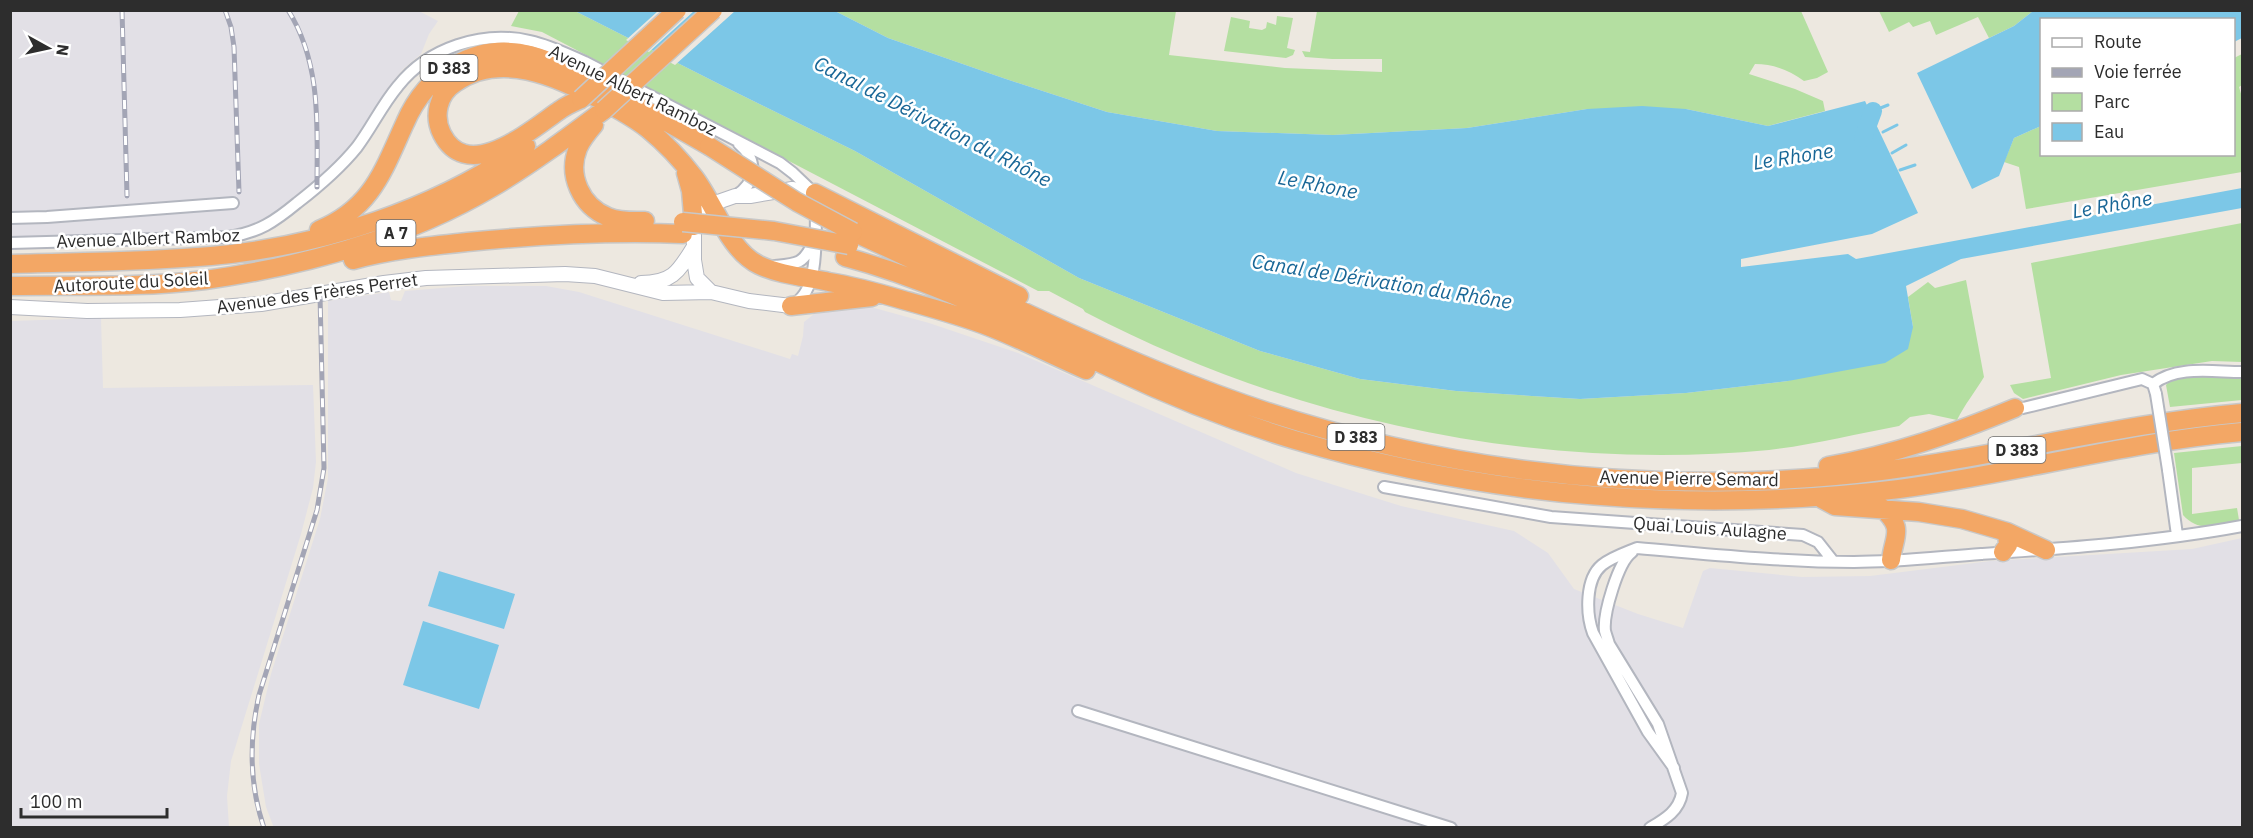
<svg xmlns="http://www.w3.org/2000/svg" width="2253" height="838" font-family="'IBM Plex Sans',sans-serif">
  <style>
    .industrial { fill: #e2e0e6 }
    .green { fill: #b4dfa1 }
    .water { fill: #7cc7e7 }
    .pier { fill: #ede8e0 }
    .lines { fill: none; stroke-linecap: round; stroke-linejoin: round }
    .stream { stroke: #7cc7e7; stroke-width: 3 }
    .river { stroke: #7cc7e7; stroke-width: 18 }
    .street-casing { stroke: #b3b6bf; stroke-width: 14 }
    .secondary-casing { stroke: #b3b6bf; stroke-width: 16 }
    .highway-casing { stroke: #c8c8c8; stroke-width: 21 }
    .street { stroke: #fff; stroke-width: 10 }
    .secondary { stroke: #fff; stroke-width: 14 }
    .highway { stroke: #f3a765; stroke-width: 18 }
    .rail-casing { stroke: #a3a5b5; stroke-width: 5 }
    .rail { stroke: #fff; stroke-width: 3; stroke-dasharray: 9; stroke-linecap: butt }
    .street-bridge-casing { stroke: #b3b6bf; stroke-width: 14; stroke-linecap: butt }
    .highway-bridge-casing { stroke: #c8c8c8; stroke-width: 21; stroke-linecap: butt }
    .street-bridge { stroke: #fff; stroke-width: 10 }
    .highway-bridge { stroke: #f3a765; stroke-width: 18 }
    .labels { text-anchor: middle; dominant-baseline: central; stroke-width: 5; stroke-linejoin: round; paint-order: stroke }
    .shield { fill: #fff; stroke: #6c6c6c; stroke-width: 1.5 }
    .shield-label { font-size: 16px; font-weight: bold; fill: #2d2d2d }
    .street-label { font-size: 18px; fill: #2d2d2d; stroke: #fff }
    .water-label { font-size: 20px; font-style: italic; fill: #186696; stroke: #fff }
  </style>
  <rect width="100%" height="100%" fill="#ede8e0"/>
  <path class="industrial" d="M 417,10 L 438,21 L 429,34 L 421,54 L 403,69 L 386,90 L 367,122 L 347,149 L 324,173 L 276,212 L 253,227 L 228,233 L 11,238 L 10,11 Z
    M 466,286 L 546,286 L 579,292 L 790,359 L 792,354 L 798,356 L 803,336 L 804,322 L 814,314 L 867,306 L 929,323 L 1018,353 L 1296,473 L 1401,506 L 1514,531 L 1548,553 L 1574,589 L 1638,614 L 1683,628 L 1703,571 L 1710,568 L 1802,577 L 1870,576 L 1990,561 L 2192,549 L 2242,538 L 2242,827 L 274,828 L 266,807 L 259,764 L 259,724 L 271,674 L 320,519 L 328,478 L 328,301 L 389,292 L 391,300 L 401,301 L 405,291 Z
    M 101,318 L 103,388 L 313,385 L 316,462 L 313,488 L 301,534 L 231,761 L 227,796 L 229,827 L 11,827 L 11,321 Z"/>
  <path class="green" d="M 1356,10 L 1801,11 L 1828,72 L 1817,78 L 1804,81 C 1789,70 1773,64 1755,64 L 1749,74 L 1795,89 L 1823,101 L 1825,111 L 1768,126 L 1686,109 L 1587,109 L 1467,128 L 1333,135 L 1217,131 L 1107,112 L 1003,78 L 888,38 L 835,11 L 1176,11 L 1169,55 L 1285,68 L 1382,72 L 1382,59 L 1332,59 L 1305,57 L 1302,51 L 1310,52 L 1317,11 Z
    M 519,11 L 575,11 L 725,87 L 855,151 L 1079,278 L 1260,351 L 1360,379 L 1456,391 L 1580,399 L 1686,393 L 1788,381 L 1913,327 L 1908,297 L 1928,282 L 1935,288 L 1966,280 L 1984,377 C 1975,392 1965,404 1957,420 L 1929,414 L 1910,417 L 1899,426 C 1856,434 1812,445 1769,450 C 1535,472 1294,421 1085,312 L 1083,309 L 1049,291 L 1038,291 L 542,32 L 511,26 Z
    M 1879,11 L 2033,11 L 2014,26 L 1989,38 L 1978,17 L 1936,35 L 1930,21 L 1913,27 L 1909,22 L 1889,32 Z
    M 1277,16 L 1293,18 L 1287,48 L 1295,50 L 1293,55 L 1286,58 L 1224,51 L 1231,17 L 1250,21 L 1249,28 L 1262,30 L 1266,28 L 1267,22 L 1276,25 Z
    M 2242,54 L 2242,85 L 2239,87 L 2242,97 L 2242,172 L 2026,209 L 2019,167 L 2004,162 L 2014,138 L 2041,126 L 2042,154 L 2234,154 L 2234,58 Z
    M 2242,223 L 2242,362 L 2212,361 L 2121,375 L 2023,399 L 2014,393 L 2010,385 L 2051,378 L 2031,263 Z
    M 2203,376 L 2242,378 L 2242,400 L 2170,407 L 2166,385 L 2172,378 Z
    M 2242,446 L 2242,463 L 2192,468 L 2192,514 L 2237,508 L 2239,520 C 2217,524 2200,534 2183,515 L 2174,453 Z"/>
  <path class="water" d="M 575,11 L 835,11 L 888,38 L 1003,78 L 1107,112 L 1217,131 L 1333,135 L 1467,128 L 1587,109 L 1642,106 L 1686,109 L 1768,126 L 1865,101 L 1918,213 L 1872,234 L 1741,259 L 1741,267 L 1848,254 L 1856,259 L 2242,188 L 2242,208 L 1961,259 L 1906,286 L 1913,327 L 1908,349 L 1885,363 L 1788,381 L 1686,393 L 1580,399 L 1456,391 L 1360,379 L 1260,351 L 1079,278 L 855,151 L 725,87 Z
    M 2033,11 L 2242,11 L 2242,38 L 2234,42 L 2234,20 L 2042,20 L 2041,126 L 2014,138 L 1999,176 L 1972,189 L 1917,73 L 2014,26 Z
    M 439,571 L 515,594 L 504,629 L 428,606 Z
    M 423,621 L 499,645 L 479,709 L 403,685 Z"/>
  <path class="pier" d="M 658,11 L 694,11 L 649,52 L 626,40 Z
    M 699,11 L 735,11 L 675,65 L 652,53 Z"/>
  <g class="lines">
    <path class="stream" d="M 1873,111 L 1888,105
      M 1883,132 L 1897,125
      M 1892,153 L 1906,145
      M 1900,170 L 1915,165"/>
    <path class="river" d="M 1863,138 L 1873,111"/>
    <defs>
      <path id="street" d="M 735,196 C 757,183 758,160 739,144
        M 10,218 L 47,217 L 233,203
        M 10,243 L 229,237 C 259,232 274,222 297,203 C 319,186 340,168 357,147 C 372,127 382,105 398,86 C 428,48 482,30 530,41 C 549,45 567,54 585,62 L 780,163 L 793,173 L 814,193
        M 773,266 C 796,264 803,265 813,243
        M 795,303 C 820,288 815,235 816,208
        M 2153,384 C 2177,365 2213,372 2242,372
        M 2015,408 L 2023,408 L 2142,379 L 2153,384 L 2156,394
        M 2168,470 L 2177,535
        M 1384,487 L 1551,517 L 1803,535 L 1818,542 L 1833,561
        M 1632,552 C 1618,562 1603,614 1605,631 C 1606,635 1608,640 1609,644 L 1658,724 L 1682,793 C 1679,811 1665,819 1650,828
        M 1078,711 L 1451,828
        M 1674,768 L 1648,732 L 1593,633 C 1586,614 1585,579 1602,565 C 1612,557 1625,553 1637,548 C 1709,554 1782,562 1854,562 C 1896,562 1939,557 1981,554 C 2068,548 2156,542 2242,526"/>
      <path id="secondary" d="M 641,283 C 671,283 678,273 693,248
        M 711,292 L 697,278 L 694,260 L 694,226 L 712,204 L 735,196 L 750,196 L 792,189 L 815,193
        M 10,307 L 87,311 L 180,310 L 261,304 L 384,283 L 426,278 L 565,274 L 595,276 L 663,293 L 711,292 L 749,301 L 791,306"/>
      <path id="highway" d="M 581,99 C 574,102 567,105 560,110 C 532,129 468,185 442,134 C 433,116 438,94 455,83 C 501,51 555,77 599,99 C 616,108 633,117 648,129 C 665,143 681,160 694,177 C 715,204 728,250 759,265 C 780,275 806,277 829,282 C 854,286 879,293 903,300 C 932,308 962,316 990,327 C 1023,340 1054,356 1086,370
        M 594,125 C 588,132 582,139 578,148 C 567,175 581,206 608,217 C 620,222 633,221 645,221
        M 686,173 L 691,191 L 694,226
        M 815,193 L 1019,296
        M 319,230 C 372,208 383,171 405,123 C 426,74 475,41 530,55 C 556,62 581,76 605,88 C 640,107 675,126 709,146
        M 853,232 C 974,287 1092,348 1216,394 C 1413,467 1626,495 1835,476 C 1972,464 2105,425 2242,413
        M 845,257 C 940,282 1024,328 1113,369 C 1172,397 1232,421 1295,440 C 1490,498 1697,514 1899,489 C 2014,474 2127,442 2242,432
        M 353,260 C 390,250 429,246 467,242 C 539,235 611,231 683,234
        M 10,264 C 77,262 144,262 211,256 C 323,246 433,210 526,146
        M 10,286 C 75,285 141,288 205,280 C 305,266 405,239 493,187 C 532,164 568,137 604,110
        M 791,306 L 872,297
        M 1828,466 C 1896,454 1952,434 2015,408
        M 1822,499 L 1835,506 L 1919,512 L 1962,519 L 2007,532 L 2046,550
        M 1882,508 C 1905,529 1894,535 1891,560
        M 2003,552 L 2008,545 L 2007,532"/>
    </defs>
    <use href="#street" class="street-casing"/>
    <use href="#secondary" class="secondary-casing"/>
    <use href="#highway" class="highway-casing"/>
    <use href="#street" class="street"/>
    <use href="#secondary" class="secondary"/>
    <use href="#highway" class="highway"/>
    <defs>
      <path id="rail" d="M 122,10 L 127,196
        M 225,10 L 231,27 L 234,47 L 239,192
        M 288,10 C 322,64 317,127 317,187
        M 264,828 C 249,784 249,740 259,695 L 317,510 L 324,468 L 320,295"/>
    </defs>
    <use href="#rail" class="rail-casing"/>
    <use href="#rail" class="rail"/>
    <defs>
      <path id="street-bridge" d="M 2156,394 L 2168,470"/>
      <path id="highway-bridge" d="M 581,99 L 677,10
        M 604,110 L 713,10
        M 709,146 L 797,202 L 853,232
        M 683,222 L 774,231 L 849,245"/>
    </defs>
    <use href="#street-bridge" class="street-bridge-casing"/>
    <use href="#highway-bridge" class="highway-bridge-casing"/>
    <use href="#street-bridge" class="street-bridge"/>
    <use href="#highway-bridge" class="highway-bridge"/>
  </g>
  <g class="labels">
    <g class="shield">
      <rect x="420.5" y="55" width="57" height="26" rx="4.5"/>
      <rect x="376.5" y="220" width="39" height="26" rx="4.5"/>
      <rect x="1327.5" y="424" width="57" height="26" rx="4.5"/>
      <rect x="1988.5" y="437" width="57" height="26" rx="4.5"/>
    </g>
    <g class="shield-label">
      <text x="449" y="68">D 383</text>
      <text x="396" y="233">A 7</text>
      <text x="1356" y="437">D 383</text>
      <text x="2017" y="450">D 383</text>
    </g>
    <g class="street-label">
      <text transform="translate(633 90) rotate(26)">Avenue Albert Ramboz</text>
      <text transform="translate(148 238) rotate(-2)">Avenue Albert Ramboz</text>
      <text transform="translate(131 282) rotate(-3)">Autoroute du Soleil</text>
      <text transform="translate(317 293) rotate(-8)">Avenue des Frères Perret</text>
      <text transform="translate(1689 478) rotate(1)">Avenue Pierre Semard</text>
      <text transform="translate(1710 528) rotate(4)">Quai Louis Aulagne</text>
    </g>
    <g class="water-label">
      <text transform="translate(933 121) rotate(27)">Canal de Dérivation du Rhône</text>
      <text transform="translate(1793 156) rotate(-9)">Le Rhone</text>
      <text transform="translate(1318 184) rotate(11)">Le Rhone</text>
      <text transform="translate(2112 204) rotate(-10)">Le Rhône</text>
      <text transform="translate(1382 281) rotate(9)">Canal de Dérivation du Rhône</text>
    </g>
  </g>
  <rect width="2253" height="838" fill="none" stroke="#2d2d2d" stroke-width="24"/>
  <rect x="2040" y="18" width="195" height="138" fill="#ffffff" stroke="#ababab" stroke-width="1.5"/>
  <rect x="2052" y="38" width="30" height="9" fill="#ffffff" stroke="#ababab" stroke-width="1.5"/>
  <text x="2094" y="48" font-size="18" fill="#2d2d2d">Route</text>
  <rect x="2052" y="68" width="30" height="9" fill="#a3a5b5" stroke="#ababab" stroke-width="1.5"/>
  <text x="2094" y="78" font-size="18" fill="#2d2d2d">Voie ferrée</text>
  <rect x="2052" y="93" width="30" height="18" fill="#b4dfa1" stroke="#ababab" stroke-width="1.5"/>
  <text x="2094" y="108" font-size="18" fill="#2d2d2d">Parc</text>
  <rect x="2052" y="123" width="30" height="18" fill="#7cc7e7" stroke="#ababab" stroke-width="1.5"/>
  <text x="2094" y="138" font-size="18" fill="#2d2d2d">Eau</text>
  <g transform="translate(48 48) rotate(98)" stroke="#ffffff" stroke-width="4.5" paint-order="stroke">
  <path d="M0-4.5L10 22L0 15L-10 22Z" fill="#2d2d2d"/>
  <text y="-9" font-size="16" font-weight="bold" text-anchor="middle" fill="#2d2d2d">N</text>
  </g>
  <path d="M21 808v9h146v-9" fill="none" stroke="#2d2d2d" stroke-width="3"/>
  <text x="30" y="808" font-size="18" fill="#2d2d2d" stroke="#ffffff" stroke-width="4.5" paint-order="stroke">100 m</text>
</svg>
